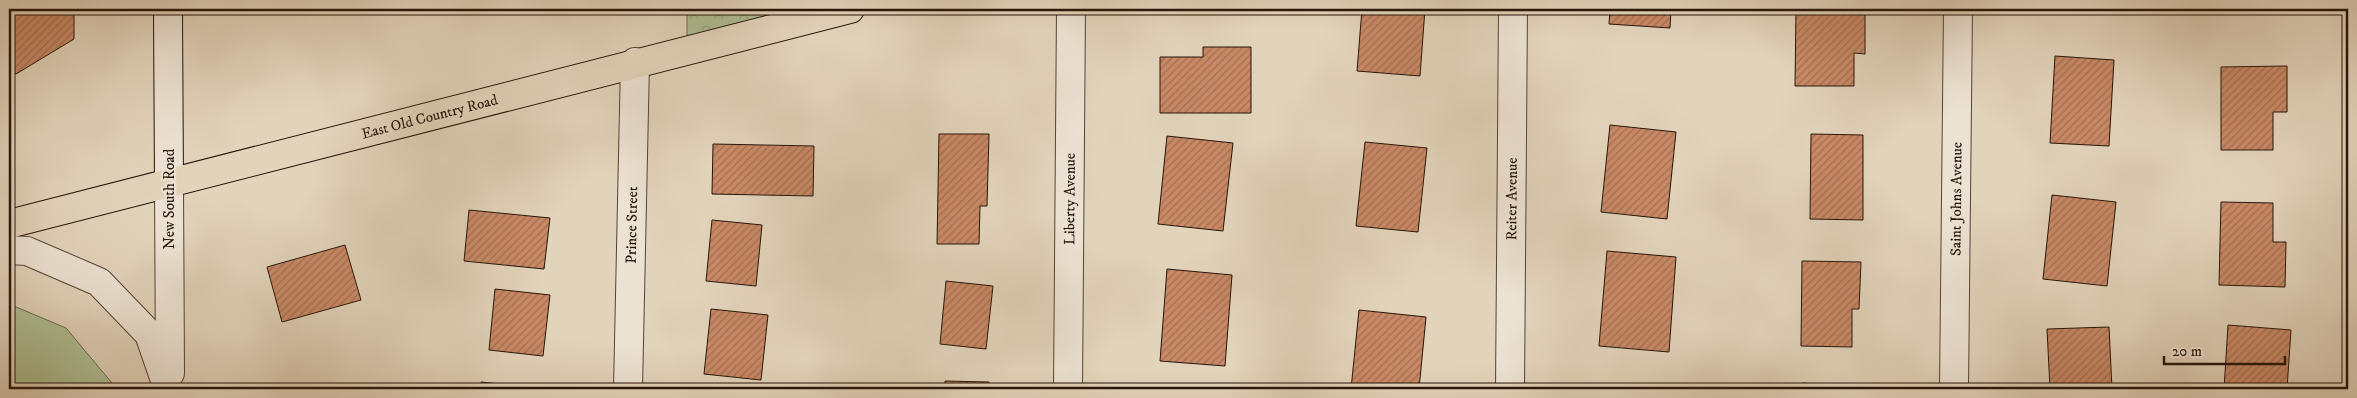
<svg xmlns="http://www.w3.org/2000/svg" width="2357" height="398" font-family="'IM FELL DW Pica',serif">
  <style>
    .grass { fill: #aebe94; stroke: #6a6a4e }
    .forest { fill: url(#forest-crowns); stroke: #6a6a4e }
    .building { fill: url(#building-hatch); stroke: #261508 }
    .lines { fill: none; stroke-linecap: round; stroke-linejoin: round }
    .minor-casing { stroke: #554435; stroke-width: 30 }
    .tertiary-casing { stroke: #554435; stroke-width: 30 }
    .secondary-casing { stroke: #261508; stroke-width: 30 }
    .primary-casing { stroke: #261508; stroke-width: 30 }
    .minor { stroke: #ece2d3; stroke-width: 28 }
    .tertiary { stroke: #ece2d3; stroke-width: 28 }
    .secondary { stroke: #ece2d3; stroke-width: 28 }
    .primary { stroke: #e2d3bb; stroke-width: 28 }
    .labels { text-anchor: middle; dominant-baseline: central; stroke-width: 4.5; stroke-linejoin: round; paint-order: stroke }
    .street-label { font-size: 15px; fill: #261508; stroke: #ece2d3 }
  </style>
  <defs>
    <pattern id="forest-crowns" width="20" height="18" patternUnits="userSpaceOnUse" patternTransform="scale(1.25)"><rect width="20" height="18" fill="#aebe94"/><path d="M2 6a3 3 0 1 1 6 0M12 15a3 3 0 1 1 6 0" fill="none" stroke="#96a27e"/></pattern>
    <pattern id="building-hatch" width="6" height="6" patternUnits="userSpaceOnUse" patternTransform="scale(1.25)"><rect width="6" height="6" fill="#c98966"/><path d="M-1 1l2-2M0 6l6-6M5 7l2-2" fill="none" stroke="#a36f52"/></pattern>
  </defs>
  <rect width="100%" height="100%" fill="#e2d3bb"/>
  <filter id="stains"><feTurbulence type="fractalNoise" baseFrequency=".004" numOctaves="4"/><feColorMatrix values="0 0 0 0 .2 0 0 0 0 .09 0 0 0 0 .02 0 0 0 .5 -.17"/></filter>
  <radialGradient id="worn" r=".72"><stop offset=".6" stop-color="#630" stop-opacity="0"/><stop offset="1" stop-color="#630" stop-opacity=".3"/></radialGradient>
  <path class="grass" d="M 9,304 L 66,328 L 117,389 L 9,389 Z"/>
  <path class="forest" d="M 687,9 L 847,9 L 687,49 Z"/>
  <path class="building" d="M 9,9 L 74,9 L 74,39 L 16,74 L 9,70 Z
    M 1362,9 L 1425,9 L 1420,76 L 1357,71 Z
    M 1610,9 L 1671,9 L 1670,28 L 1609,24 Z
    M 1796,9 L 1865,9 L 1865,54 L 1854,53 L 1854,86 L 1795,86 Z
    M 2073,9 L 2113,9 L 2112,13 Z
    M 2225,9 L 2286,9 L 2286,12 L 2225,11 Z
    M 1203,47 L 1251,47 L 1251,113 L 1160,113 L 1160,57 L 1203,57 Z
    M 2055,56 L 2114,60 L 2109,146 L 2050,143 Z
    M 2287,66 L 2287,112 L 2273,112 L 2273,150 L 2221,150 L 2221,67 Z
    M 1610,125 L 1676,132 L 1667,219 L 1601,212 Z
    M 939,134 L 989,134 L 987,206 L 980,206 L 979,244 L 937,244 Z
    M 1811,134 L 1863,135 L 1863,220 L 1810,219 Z
    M 1167,136 L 1233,143 L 1223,231 L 1158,224 Z
    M 1365,142 L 1427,148 L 1418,232 L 1356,226 Z
    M 713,144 L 814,146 L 813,196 L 712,194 Z
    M 2052,195 L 2116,202 L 2107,286 L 2043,279 Z
    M 2221,202 L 2273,203 L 2273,242 L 2286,242 L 2285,287 L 2219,285 Z
    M 469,210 L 550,218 L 544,269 L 464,261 Z
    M 712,220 L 762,225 L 756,286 L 706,281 Z
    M 345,245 L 361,300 L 282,322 L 267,267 Z
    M 1607,251 L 1676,257 L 1669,352 L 1599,346 Z
    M 1802,261 L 1861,262 L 1859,309 L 1852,309 L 1852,347 L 1801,346 Z
    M 1167,269 L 1232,275 L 1225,366 L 1160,361 Z
    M 946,281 L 993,286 L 986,349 L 940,344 Z
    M 495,289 L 550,295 L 543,356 L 489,350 Z
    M 711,309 L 768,315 L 761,380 L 704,374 Z
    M 1359,310 L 1426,317 L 1419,389 L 1351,389 Z
    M 2228,325 L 2291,330 L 2287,389 L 2224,389 Z
    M 2109,327 L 2112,389 L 2050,389 L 2047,329 Z
    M 945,381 L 989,382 L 989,389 L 945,389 Z
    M 481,382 L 547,389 L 481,389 Z
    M 1803,383 L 1866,389 L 1802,389 Z
    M 1606,384 L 1670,386 L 1670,389 L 1606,389 Z"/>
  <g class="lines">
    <defs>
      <g id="minor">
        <path id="s1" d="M 628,389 L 635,62"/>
        <path id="s2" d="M 1068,389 L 1071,9"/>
        <path id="s3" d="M 1510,389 L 1513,9"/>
        <path id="s4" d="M 1954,389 L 1958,9"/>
      </g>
      <path id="tertiary" d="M 169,185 L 170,373
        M 9,250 L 27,251 L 99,282 L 149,334 L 168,389"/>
      <path id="secondary" d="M 168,9 L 169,185"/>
      <g id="primary">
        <path id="s5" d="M 9,224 L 850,9"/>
      </g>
    </defs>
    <use href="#minor" class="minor-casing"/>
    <use href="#tertiary" class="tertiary-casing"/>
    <use href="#secondary" class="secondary-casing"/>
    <use href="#primary" class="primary-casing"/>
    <use href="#minor" class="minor"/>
    <use href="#tertiary" class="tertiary"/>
    <use href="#secondary" class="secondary"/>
    <use href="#primary" class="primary"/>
  </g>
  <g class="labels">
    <g class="street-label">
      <text stroke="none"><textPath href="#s5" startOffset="434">East Old Country Road</textPath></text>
      <text transform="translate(169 199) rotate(-90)">New South Road</text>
      <text stroke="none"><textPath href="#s2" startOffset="190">Liberty Avenue</textPath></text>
      <text stroke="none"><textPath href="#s3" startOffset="190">Reiter Avenue</textPath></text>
      <text stroke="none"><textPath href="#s4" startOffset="190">Saint Johns Avenue</textPath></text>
      <text stroke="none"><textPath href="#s1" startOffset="164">Prince Street</textPath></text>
    </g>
  </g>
  <rect width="2357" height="398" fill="none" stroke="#e2d3bb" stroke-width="30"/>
  <rect x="10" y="10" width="2337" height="378" fill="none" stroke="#261508" stroke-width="2.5"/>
  <rect x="15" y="15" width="2327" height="368" fill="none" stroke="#261508"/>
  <path d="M2164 356v8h121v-8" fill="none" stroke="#261508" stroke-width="2.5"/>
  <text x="2172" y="356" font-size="15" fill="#261508" stroke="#ece2d3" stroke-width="4" paint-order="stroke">20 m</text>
  <rect width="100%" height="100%" filter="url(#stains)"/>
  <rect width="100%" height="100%" fill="url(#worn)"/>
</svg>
